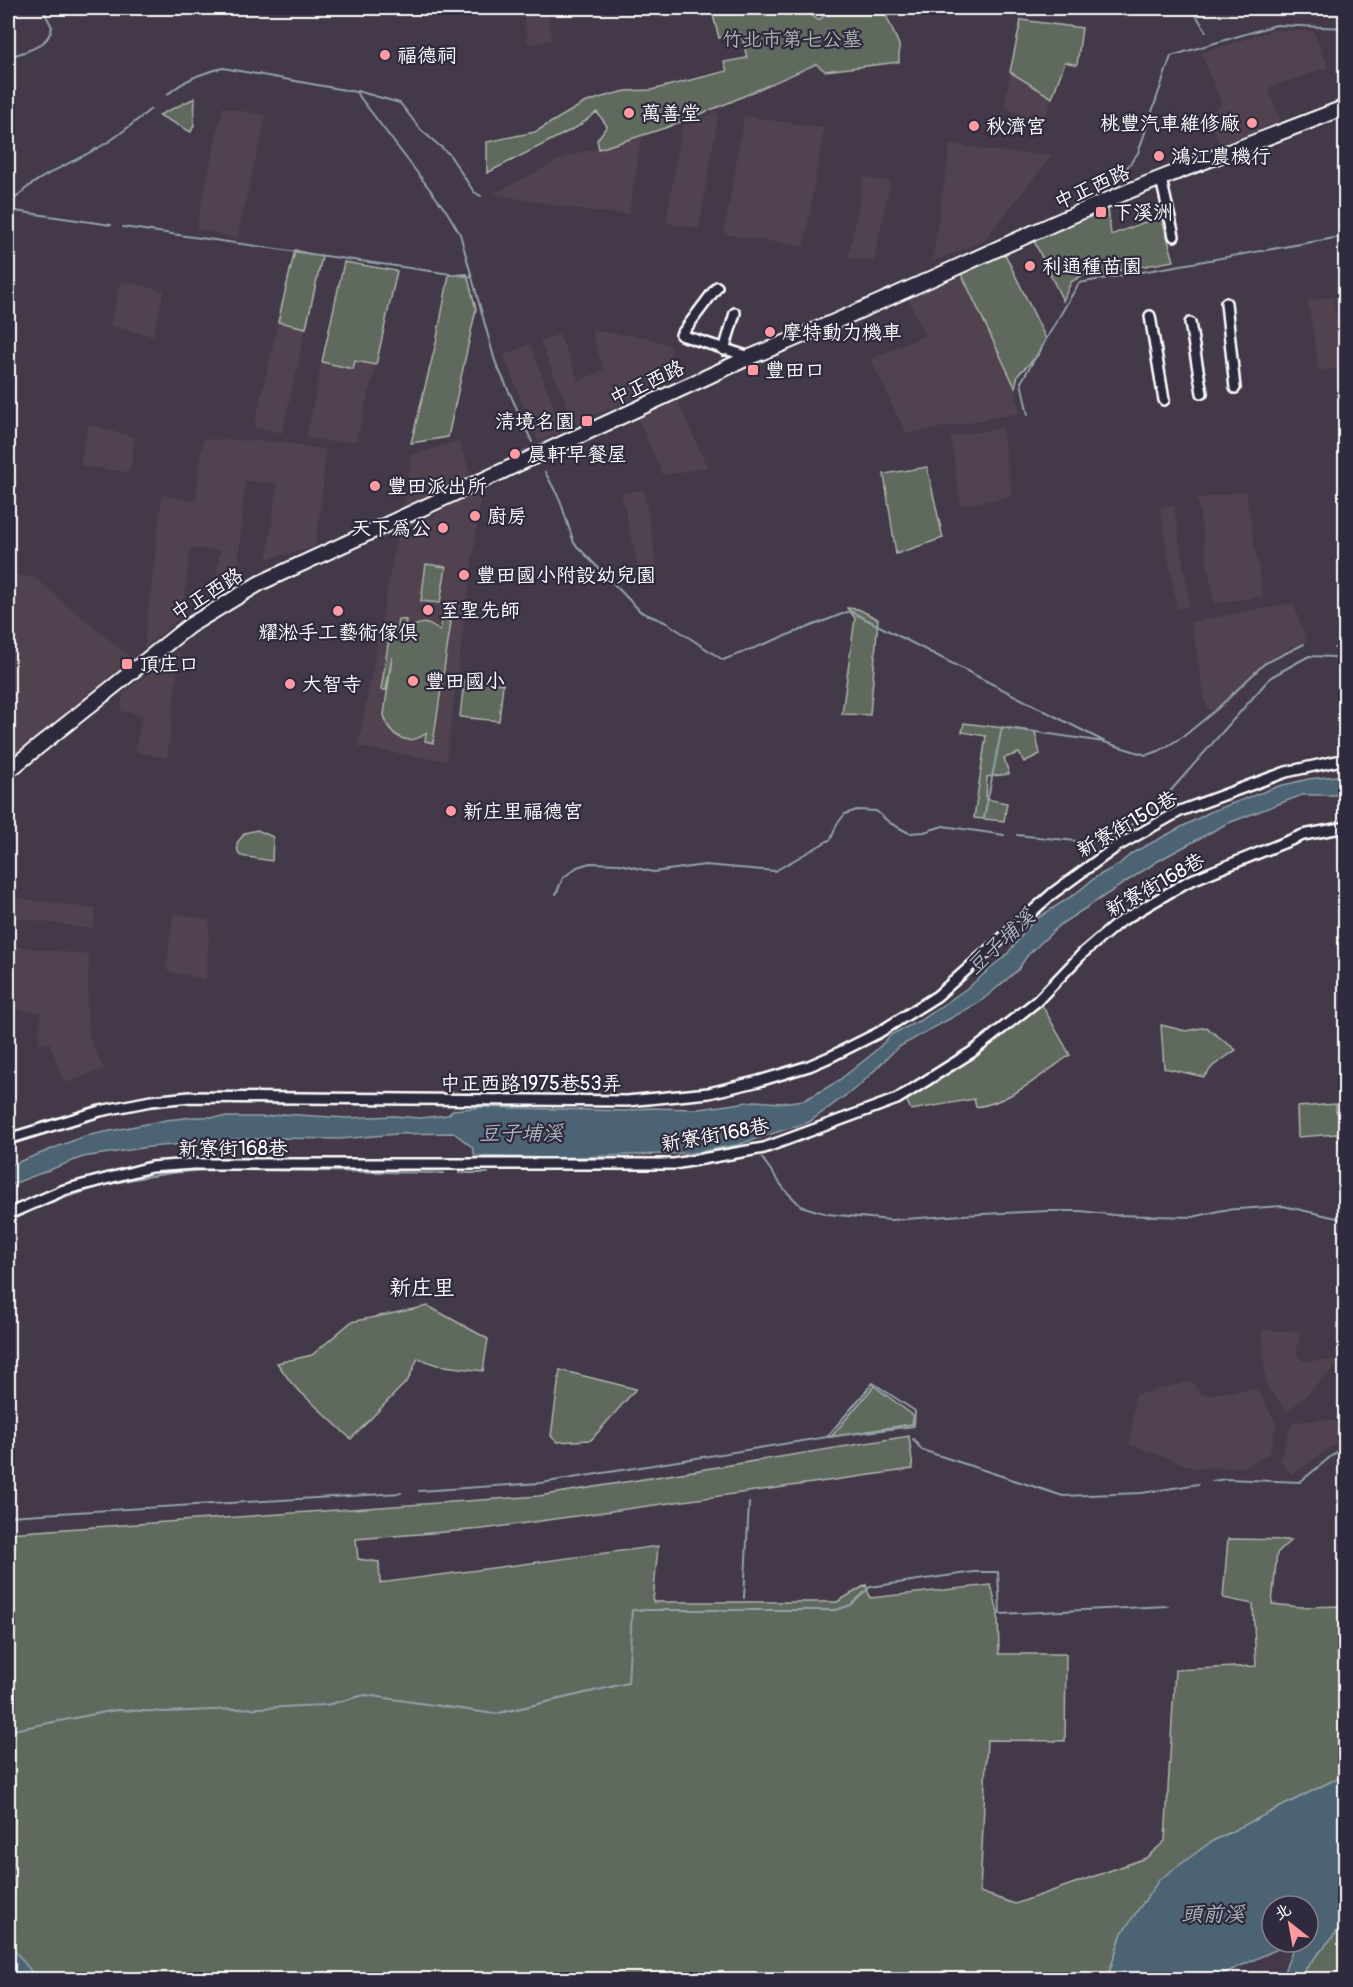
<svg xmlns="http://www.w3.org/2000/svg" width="1353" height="1987" font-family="Pangolin,'LXGW WenKai TC',sans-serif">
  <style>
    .built { fill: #514350 }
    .green { fill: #5e695d; stroke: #aeb4ae; stroke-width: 1.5 }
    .water { fill: #4b6472; stroke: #93a2aa; stroke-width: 1.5 }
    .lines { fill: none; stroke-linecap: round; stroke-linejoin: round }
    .stream { stroke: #93a2aa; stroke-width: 2 }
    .street-casing { stroke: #fff; stroke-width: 14 }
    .secondary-casing { stroke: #fff; stroke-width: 18 }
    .street { stroke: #2f2a3d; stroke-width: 9 }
    .secondary { stroke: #2f2a3d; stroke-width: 14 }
    .poi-dot { fill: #ff9aa2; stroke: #2f2a3d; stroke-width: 2 }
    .labels { text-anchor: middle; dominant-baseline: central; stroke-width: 4.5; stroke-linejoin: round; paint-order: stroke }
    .park-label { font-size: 20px; fill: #aeb4ae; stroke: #2f2a3d }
    .poi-label { font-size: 20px; fill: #fff; stroke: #2f2a3d; text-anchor: start }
    .street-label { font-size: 20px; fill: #fff; stroke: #2f2a3d }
    .water-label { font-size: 21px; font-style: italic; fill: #aeb9c0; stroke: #2f2a3d }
    .quarter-label { font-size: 22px; fill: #fff; stroke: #2f2a3d }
  </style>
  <rect width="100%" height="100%" fill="#433948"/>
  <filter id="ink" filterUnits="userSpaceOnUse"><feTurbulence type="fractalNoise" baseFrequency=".0167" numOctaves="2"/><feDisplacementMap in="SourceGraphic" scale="12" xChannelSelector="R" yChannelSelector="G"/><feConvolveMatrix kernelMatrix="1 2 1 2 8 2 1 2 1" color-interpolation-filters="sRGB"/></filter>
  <g filter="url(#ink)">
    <path class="built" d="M 522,8 L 547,8 L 552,40 L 528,44 Z
      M 1273,30 L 1313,31 L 1328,67 L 1268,88 L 1281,121 L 1220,145 L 1207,112 L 1222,106 L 1201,53 Z
      M 1010,72 L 1052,98 L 1041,128 L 1004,106 Z
      M 223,107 L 266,116 L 237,238 L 196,229 Z
      M 719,111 L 699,229 L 666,223 L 682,126 Z
      M 744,116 L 824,128 L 804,247 L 724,234 Z
      M 642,136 L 629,214 L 588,211 L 493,194 L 567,156 Z
      M 950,144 L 995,151 L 1052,155 L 984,241 L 932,262 Z
      M 864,177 L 890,182 L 874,262 L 848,257 Z
      M 961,273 L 1015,387 L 1020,413 L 906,434 L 871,359 L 925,335 L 908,298 Z
      M 121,281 L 164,291 L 153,336 L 110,326 Z
      M 1333,297 L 1344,367 L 1319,371 L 1308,301 Z
      M 278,322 L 306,328 L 282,433 L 254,427 Z
      M 591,330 L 650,338 L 672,347 L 665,384 L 575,424 L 540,342 L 559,334 L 579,381 L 604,370 Z
      M 530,344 L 563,431 L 538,442 L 503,355 Z
      M 355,361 L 376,365 L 356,441 L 330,442 L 306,437 L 322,362 L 353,369 Z
      M 678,401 L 707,467 L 663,476 L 638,419 Z
      M 88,425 L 134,437 L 132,464 L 127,472 L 80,466 Z
      M 1002,428 L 1012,497 L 961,505 L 950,437 Z
      M 203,439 L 281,442 L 326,450 L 321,506 L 315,547 L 267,559 L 277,484 L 245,481 L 237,581 L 213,597 L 220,550 L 190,549 L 183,615 L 144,648 L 162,495 L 196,501 Z
      M 459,441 L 471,476 L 403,510 L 411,455 Z
      M 482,489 L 446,761 L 358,747 L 397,536 Z
      M 644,490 L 659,576 L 649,576 L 638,567 L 621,493 Z
      M 1246,491 L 1263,596 L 1214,604 L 1197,499 Z
      M 1174,505 L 1190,606 L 1177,609 L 1160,507 Z
      M 14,574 L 35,578 L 132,659 L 8,760 L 8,577 Z
      M 1293,603 L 1307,641 L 1290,647 L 1263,664 L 1224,707 L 1207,710 L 1191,622 Z
      M 180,650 L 167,758 L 135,752 L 142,715 L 121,711 L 123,693 Z
      M 8,897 L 96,909 L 93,929 L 8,917 Z
      M 173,913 L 210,920 L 206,980 L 166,970 Z
      M 8,945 L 89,955 L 87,1018 L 89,1036 L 104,1069 L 64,1083 L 50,1043 L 39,1045 L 41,1012 L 8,1008 Z
      M 1262,1330 L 1301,1332 L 1296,1352 L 1303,1361 L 1336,1360 L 1338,1365 L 1288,1412 L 1266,1385 Z
      M 1191,1381 L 1202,1395 L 1257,1389 L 1277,1424 L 1269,1454 L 1244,1467 L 1194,1468 L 1130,1444 L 1135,1395 Z
      M 1329,1420 L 1345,1424 L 1345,1437 L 1292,1475 L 1280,1460 L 1292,1422 Z"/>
    <path class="green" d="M 711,8 L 802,8 L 818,20 L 837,8 L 883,8 L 899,45 L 899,62 L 825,71 L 816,64 L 728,103 L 665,128 L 599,149 L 597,140 L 607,126 L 597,112 L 577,127 L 487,173 L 487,142 L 535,132 L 584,103 L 609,95 L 626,91 L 651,90 L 727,71 L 724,62 L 747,58 L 741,33 L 719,38 Z
      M 1021,20 L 1082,28 L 1077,65 L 1065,62 L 1052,98 L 1010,72 Z
      M 195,98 L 194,125 L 191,132 L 159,115 Z
      M 1108,208 L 1111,235 L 1161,216 L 1174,261 L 1116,271 L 1114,272 L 1115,275 L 1083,275 L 1071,282 L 1063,301 L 1034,241 Z
      M 295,250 L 322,257 L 306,328 L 278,322 Z
      M 1005,254 L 1046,339 L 1039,354 L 1018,375 L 1015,387 L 961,273 Z
      M 344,262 L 397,271 L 376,365 L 355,361 L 353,369 L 322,362 Z
      M 467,274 L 476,309 L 448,437 L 411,443 L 436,343 L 449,275 Z
      M 927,467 L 943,538 L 896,554 L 884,474 Z
      M 426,564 L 446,567 L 440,603 L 421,601 Z
      M 847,608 L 858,609 L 878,619 L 870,715 L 842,714 L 855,618 Z
      M 398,619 L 406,620 L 405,630 C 421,622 425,620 440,631 L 442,620 L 451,622 L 433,743 L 425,741 L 426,733 C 408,748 389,736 384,715 L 392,657 L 386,690 L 381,690 L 390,632 L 396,633 Z
      M 464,680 L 503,684 L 499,721 L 460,717 Z
      M 964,723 L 1035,732 L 1040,754 L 1024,762 L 1019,753 L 1004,758 L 1009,774 L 987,777 L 986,799 L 1007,803 L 1004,821 L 974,818 L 986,736 L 962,732 Z
      M 257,830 L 273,837 L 272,861 L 241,856 L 238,853 L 237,843 L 245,833 Z
      M 1042,1005 L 1070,1055 C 1043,1074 1009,1103 976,1107 L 974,1099 L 911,1110 L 906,1099 L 968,1059 Z
      M 1161,1025 L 1186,1031 L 1206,1027 L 1236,1050 L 1213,1066 L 1204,1077 L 1164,1068 Z
      M 1336,1104 L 1336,1112 L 1345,1112 L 1345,1141 L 1338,1142 L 1337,1134 L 1298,1137 L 1297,1107 Z
      M 428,1306 L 488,1339 L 483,1371 L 437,1365 L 418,1358 L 408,1380 L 351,1439 L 292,1384 L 277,1363 L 312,1355 L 351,1322 Z
      M 560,1370 L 636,1389 L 591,1440 L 557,1442 L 551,1436 Z
      M 874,1386 L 914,1416 L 912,1424 L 831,1437 Z
      M 909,1436 L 913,1469 L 483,1529 L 356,1539 L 358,1559 L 379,1562 L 380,1583 L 658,1546 L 653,1602 L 837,1602 L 866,1585 L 870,1598 L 991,1585 L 998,1613 L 999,1654 L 1066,1654 L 1065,1741 L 987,1740 L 980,1892 L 1015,1904 L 1146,1858 L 1165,1841 L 1175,1670 L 1256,1666 L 1253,1604 L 1223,1598 L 1228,1539 L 1291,1540 L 1277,1553 L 1272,1604 L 1301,1607 L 1345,1606 L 1345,1775 L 1332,1781 L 1211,1842 L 1122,1933 L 1107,1979 L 37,1980 L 8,1942 L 8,1533 L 539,1496 Z
      M 1345,1922 L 1345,1979 L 1297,1979 Z"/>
    <path class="water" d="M 1345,775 L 1345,795 L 1302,795 L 1226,824 L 1158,861 L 1061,924 L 1027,956 L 1018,970 L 980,1002 L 897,1048 L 860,1085 L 809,1122 L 737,1145 L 691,1153 L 548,1158 L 475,1156 L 472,1147 L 454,1133 L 397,1134 L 340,1139 L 276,1138 L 231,1140 L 149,1147 L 83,1157 L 8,1186 L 8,1166 L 85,1136 L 166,1120 L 194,1117 L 266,1117 L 283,1114 L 347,1118 L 394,1116 L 420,1118 L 448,1115 L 453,1110 L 483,1107 L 625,1111 L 648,1108 L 700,1109 L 755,1101 L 781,1103 L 804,1100 L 814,1095 L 838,1081 L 871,1055 L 892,1034 L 923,1019 L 970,986 L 1008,953 L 1033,921 L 1075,894 L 1096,877 L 1118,865 L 1132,853 L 1210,812 L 1279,786 L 1309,779 Z
      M 1345,1775 L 1345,1922 L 1297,1979 L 1281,1979 L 1296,1942 L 1308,1942 L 1308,1906 L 1272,1906 L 1272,1942 L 1293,1942 L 1223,1974 L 1216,1979 L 1107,1979 L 1122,1933 L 1159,1880 L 1211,1842 L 1332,1781 Z
      M 8,1942 L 37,1979 L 8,1979 Z"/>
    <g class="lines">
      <path class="stream" d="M 1192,8 L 1206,32
        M 8,57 C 25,52 49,47 52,27 L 42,8
        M 357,91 L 400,103 L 421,130 L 449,154 L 474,192 L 481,196
        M 167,95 C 184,80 201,73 223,68 L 356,92 L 447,212 L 460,234 L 495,361 L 532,442
        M 1321,124 L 1346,115
        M 1229,160 L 1308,129
        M 1126,169 L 1138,153 L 1171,56 L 1276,25 L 1346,28
        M 8,208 C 28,176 79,162 111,140 C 125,131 138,119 151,109
        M 8,210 L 111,225
        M 123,227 L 472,277
        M 1028,415 L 1021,382 L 1079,283 L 1346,236
        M 545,472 L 560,500 L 574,543 L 641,612 L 667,623 L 723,660 L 850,611 L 1107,743 L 1146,755 L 1159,751 L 1184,736 L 1217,709 L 1264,664 L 1304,644
        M 1334,648 L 1346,646
        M 1166,796 L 1271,677 L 1309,656 L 1334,657 L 1346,668
        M 984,818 L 1002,727 L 1104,742
        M 1017,835 L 1096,843 L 1112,840 L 1161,801
        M 556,894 L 563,878 L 577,867 L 590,863 L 620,864 L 653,872 L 705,865 L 775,871 L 831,839 L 837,824 L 845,814 L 857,810 L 876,811 L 890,823 L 909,833 L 924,832 L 943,826 L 1004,835
        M 762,1158 L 785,1190 L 801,1206 L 827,1214 L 891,1220 L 962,1215 L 1048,1211 L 1081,1211 L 1114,1215 L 1193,1217 L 1223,1210 L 1283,1206 L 1346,1220
        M 244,1170 L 444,1173
        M 459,1173 L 488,1173
        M 8,1222 C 76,1188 153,1169 230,1170
        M 913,1439 L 922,1450 L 1063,1496 L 1142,1493 L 1198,1484
        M 1212,1481 L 1226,1479 L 1300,1482 L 1346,1444
        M 419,1491 L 541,1483 L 827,1437 L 914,1426 L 915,1411 L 873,1383 L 827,1437
        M 8,1516 L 401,1493
        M 744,1598 L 749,1503
        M 8,1731 L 116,1710 L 166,1712 L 326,1705 L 365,1695 L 495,1714 L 628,1683 L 632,1610 L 836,1610 L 851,1605 L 870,1587 L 974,1572 L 998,1572 L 1000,1614 L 1168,1606"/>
      <defs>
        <path id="street" d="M 1161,179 L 1174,236
          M 717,287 L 681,335 L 750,357
          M 1226,303 L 1235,388
          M 1150,316 L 1164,400
          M 1190,323 L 1202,393
          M 724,350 L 735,313
          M 8,1139 L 100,1111 L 151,1101 L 190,1097 L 627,1101 L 709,1093 L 759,1081 L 809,1066 L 832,1056 L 878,1033 L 937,996 L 1053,893 L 1116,847 L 1180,811 L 1286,772 L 1346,759
          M 8,1214 L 64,1190 L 151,1167 L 193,1164 L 674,1164 L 764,1148 L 897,1099 L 972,1052 L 1037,1001 L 1084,952 L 1118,923 L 1187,882 L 1303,835 L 1346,827"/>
        <path id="secondary" d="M 8,771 L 189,626 L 260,583 L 750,357 C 879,306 1002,244 1129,191 C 1201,162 1274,135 1346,107"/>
      </defs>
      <use href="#street" class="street-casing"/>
      <use href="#secondary" class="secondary-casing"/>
      <use href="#street" class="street"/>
      <use href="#secondary" class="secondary"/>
    </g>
  </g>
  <g class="poi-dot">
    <circle cx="385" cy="55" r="6"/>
    <circle cx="629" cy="113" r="6"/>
    <circle cx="1252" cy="123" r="6"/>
    <circle cx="974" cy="126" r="6"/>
    <circle cx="1159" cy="156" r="6"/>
    <rect x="1095" y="206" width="12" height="12" rx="3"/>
    <circle cx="1030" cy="266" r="6"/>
    <circle cx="770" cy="332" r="6"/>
    <rect x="747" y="364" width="12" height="12" rx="3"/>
    <rect x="581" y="415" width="12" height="12" rx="3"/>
    <circle cx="515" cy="454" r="6"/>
    <circle cx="375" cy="486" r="6"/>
    <circle cx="475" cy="516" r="6"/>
    <circle cx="443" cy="528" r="6"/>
    <circle cx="464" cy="575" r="6"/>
    <circle cx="428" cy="610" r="6"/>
    <circle cx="338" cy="611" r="6"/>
    <rect x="121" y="658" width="12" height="12" rx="3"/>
    <circle cx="413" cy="681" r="6"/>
    <circle cx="290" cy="684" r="6"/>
    <circle cx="451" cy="811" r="6"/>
  </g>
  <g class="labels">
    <g class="park-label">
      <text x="792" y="39">竹北市第七公墓</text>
    </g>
    <g class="poi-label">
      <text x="397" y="55">福德祠</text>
      <text x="641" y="113">萬善堂</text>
      <text x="1240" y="123" text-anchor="end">桃豐汽車維修廠</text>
      <text x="986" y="126">秋濟宮</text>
      <text x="1171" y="156">鴻江農機行</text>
      <text x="1113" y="212">下溪洲</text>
      <text x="1042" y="266">利通種苗園</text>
      <text x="782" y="332">摩特動力機車</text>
      <text x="765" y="370">豐田口</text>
      <text x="575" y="421" text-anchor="end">清境名園</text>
      <text x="527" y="454">晨軒早餐屋</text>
      <text x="387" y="486">豐田派出所</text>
      <text x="487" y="516">廚房</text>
      <text x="431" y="528" text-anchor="end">天下為公</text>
      <text x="476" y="575">豐田國小附設幼兒園</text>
      <text x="440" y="610">至聖先師</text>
      <text x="338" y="632" text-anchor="middle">耀淞手工藝術傢俱</text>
      <text x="139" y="664">頂庄口</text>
      <text x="425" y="681">豐田國小</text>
      <text x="302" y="684">大智寺</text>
      <text x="463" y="811">新庄里福德宮</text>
    </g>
    <g class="street-label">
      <text transform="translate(1092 187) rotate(-24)">中正西路</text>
      <text transform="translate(647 383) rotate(-25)">中正西路</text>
      <text transform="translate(207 594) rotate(-32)">中正西路</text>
      <text transform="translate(1127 824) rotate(-30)">新寮街150巷</text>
      <text transform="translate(1155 885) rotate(-29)">新寮街168巷</text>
      <text x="531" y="1083">中正西路1975巷53弄</text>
      <text transform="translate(715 1135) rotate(-10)">新寮街168巷</text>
      <text x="233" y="1148">新寮街168巷</text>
    </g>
    <g class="water-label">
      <text transform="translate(1001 942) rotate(-43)">豆子埔溪</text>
      <text x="521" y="1133">豆子埔溪</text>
      <text x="1213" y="1914">頭前溪</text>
    </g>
    <g class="quarter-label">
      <text x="422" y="1288">新庄里</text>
    </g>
  </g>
  <rect width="1353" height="1987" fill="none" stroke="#2f2a3d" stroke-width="30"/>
  <rect x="15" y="15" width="1323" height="1957" fill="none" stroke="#fff" stroke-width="2" filter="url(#ink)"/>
  <g transform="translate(1290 1924) rotate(329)"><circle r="28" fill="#2f2a3d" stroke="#827f8b" stroke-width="1.5"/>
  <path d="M0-4.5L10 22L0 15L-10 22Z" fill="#ff9aa2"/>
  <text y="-9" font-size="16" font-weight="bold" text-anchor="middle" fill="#ffffff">北</text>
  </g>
</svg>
